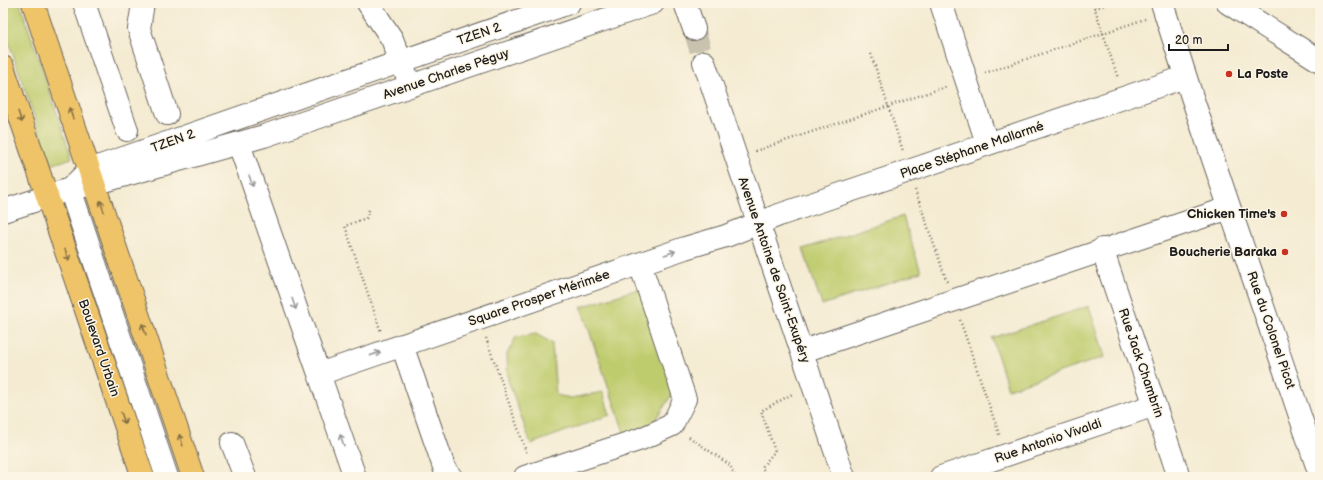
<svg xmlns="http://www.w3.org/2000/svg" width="1323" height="480" font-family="'Balsamiq Sans',sans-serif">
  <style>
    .green { fill: #bfcc6e; stroke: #6e7445 }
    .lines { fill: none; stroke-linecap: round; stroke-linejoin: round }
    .minor-tunnel { stroke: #c9c2ae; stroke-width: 22; stroke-dasharray: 22 11; stroke-linecap: butt }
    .minor-casing { stroke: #68645c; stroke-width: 24 }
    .major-casing { stroke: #68645c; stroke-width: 24 }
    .path { stroke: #68645c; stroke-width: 2.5; stroke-dasharray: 1 3; stroke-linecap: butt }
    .minor { stroke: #fff; stroke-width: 22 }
    .major { stroke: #efc469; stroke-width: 22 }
    .oneway { stroke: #867042 }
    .oneway2 { stroke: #999 }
    .poi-dot { fill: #c8321e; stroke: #fcf5e5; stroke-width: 1.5 }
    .labels { text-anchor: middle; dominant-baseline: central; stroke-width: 3; stroke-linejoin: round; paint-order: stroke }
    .street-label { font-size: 13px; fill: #1c1c1c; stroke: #fcf5e5 }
    .poi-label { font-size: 13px; font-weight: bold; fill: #1c1c1c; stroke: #fcf5e5; text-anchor: end }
  </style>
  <rect width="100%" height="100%" fill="#fcf5e5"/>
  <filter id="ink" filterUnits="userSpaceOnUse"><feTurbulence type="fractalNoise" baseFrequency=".025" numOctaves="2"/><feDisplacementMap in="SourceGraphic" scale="8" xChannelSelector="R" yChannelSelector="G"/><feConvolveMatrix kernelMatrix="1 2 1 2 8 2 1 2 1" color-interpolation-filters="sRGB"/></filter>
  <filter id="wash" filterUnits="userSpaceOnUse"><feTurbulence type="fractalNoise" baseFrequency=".012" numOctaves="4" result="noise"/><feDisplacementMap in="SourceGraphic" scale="16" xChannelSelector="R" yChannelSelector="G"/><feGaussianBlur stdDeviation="0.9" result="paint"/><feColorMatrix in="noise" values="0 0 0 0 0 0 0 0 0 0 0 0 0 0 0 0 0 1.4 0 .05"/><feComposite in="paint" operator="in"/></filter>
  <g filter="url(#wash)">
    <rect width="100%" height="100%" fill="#f4ebd2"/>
    <path class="green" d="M 3,3 L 20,3 L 72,158 L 51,165 L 3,26 Z
      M 903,216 L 921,272 L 822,305 L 803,249 Z
      M 641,288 L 676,388 L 653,424 L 625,435 L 581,307 Z
      M 1089,306 L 1105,357 L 1008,389 L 992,338 Z
      M 536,334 L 552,343 L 556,395 L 571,398 L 603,392 L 610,415 L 531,444 L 508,380 L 507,354 L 516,337 Z"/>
  </g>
  <g filter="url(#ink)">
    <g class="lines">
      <path class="minor-tunnel" d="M 694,29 L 704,62"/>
      <defs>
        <path id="minor" d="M 84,3 L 127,130
          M 143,3 L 139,29 L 167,114
          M 368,3 L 392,39 L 406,74
          M 685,3 L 694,29
          M 941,3 L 987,143
          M 1162,3 L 1192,97 L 1320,475
          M 1228,3 L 1320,61
          M 704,62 L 844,477
          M 239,144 L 319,374
          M 3,211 L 70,189 L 94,184 L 264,136 L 653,3
          M 1102,249 L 1179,477
          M 402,345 L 445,470 L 451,477
          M 803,351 L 1229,208
          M 232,443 L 245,477
          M 167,477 L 70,189 L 89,170 L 569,3
          M 355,477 L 319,374 L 685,248 L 726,236 L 779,215 L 1185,77
          M 525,477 L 641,439 L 672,425 L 685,399 L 640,264
          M 941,477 L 1155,405"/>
        <path id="major" d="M 33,3 L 193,477
          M 3,67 L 143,477"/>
      </defs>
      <use href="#minor" class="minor-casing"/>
      <use href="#major" class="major-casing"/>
      <path class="path" d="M 1093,3 L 1118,78
        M 1095,8 L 1111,3
        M 871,54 L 903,151
        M 985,73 L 1145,19
        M 755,151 L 948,86
        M 915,190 L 947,282
        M 369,210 L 366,218 L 345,226 L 381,332
        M 960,320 L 1000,437
        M 486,338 L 527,454
        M 689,437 L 730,465 L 735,477
        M 767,477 L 762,467 L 775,451 L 761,411 L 794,393"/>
      <use href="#minor" class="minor"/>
      <use href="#major" class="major"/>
    </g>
    <defs><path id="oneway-shaft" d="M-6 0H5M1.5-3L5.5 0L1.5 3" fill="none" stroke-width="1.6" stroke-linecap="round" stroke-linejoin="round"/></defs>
    <g class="oneway">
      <use href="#oneway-shaft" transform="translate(71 113) rotate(-109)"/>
      <use href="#oneway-shaft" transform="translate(20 117) rotate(71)"/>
      <use href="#oneway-shaft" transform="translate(102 206) rotate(-109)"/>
      <use href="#oneway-shaft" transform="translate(67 255) rotate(71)"/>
      <use href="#oneway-shaft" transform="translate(144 329) rotate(-109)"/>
      <use href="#oneway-shaft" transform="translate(123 418) rotate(71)"/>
      <use href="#oneway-shaft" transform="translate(181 440) rotate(-108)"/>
    </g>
    <g class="oneway2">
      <use href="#oneway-shaft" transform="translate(251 181) rotate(71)"/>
      <use href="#oneway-shaft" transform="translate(670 253) rotate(-19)"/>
      <use href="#oneway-shaft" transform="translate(294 304) rotate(71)"/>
      <use href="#oneway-shaft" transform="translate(375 354) rotate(-19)"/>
      <use href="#oneway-shaft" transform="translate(342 440) rotate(-109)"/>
    </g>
  </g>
  <g class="poi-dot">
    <circle cx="1229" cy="74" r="4"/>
    <circle cx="1284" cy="214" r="4"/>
    <circle cx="1285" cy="252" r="4"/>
  </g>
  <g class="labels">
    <g class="street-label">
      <text transform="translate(479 34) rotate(-19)">TZEN 2</text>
      <text transform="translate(446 74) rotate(-19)">Avenue Charles Péguy</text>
      <text transform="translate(173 141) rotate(-20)">TZEN 2</text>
      <text transform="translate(972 150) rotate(-19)">Place Stéphane Mallarmé</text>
      <text transform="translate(774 270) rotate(71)">Avenue Antoine de Saint-Exupéry</text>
      <text transform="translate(539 298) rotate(-19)">Square Prosper Mérimée</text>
      <text transform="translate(1271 330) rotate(71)">Rue du Colonel Picot</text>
      <text transform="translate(99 348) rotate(71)">Boulevard Urbain</text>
      <text transform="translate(1141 363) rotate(71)">Rue Jack Chambrin</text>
      <text transform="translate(1048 441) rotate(-19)">Rue Antonio Vivaldi</text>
    </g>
    <g class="poi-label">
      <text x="1237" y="74" text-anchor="start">La Poste</text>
      <text x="1276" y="214">Chicken Time's</text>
      <text x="1277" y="252">Boucherie Baraka</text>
    </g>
  </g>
  <rect width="1323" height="480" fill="none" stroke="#fcf5e5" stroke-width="16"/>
  <path d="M1169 44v6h59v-6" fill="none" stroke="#1c1c1c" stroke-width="2"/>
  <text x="1175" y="44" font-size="12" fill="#1c1c1c" stroke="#fcf5e5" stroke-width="3" paint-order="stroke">20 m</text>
</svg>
